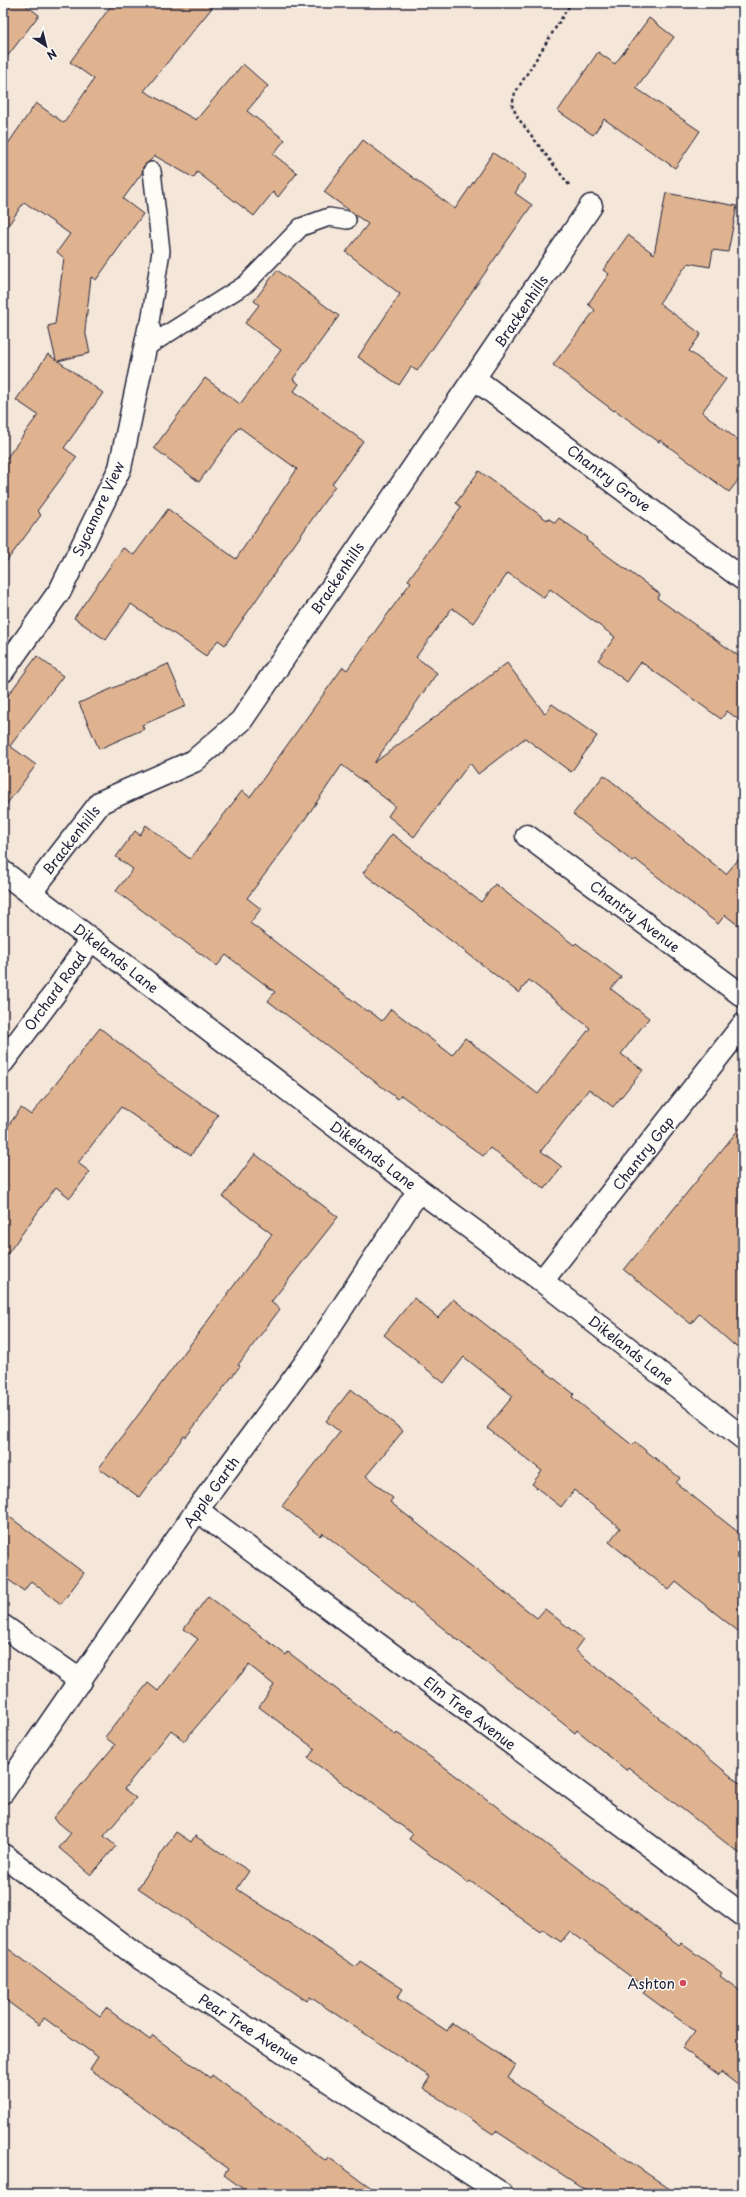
<svg xmlns="http://www.w3.org/2000/svg" width="746" height="2197" font-family="'Playpen Sans',sans-serif">
  <style>
    .building { fill: #dfb390; stroke: #22223b }
    .lines { fill: none; stroke-linecap: round; stroke-linejoin: round }
    .service-casing { stroke: #22223b; stroke-width: 20 }
    .minor-casing { stroke: #22223b; stroke-width: 25 }
    .path { stroke: #22223b; stroke-width: 2.5; stroke-dasharray: 3 3; stroke-linecap: butt }
    .service { stroke: #fdfcf7; stroke-width: 17 }
    .minor { stroke: #fdfcf7; stroke-width: 22 }
    .poi-dot { fill: #d1495b; stroke: #fdfcf7; stroke-width: 1.5 }
    .labels { text-anchor: middle; dominant-baseline: central; stroke-width: 3; stroke-linejoin: round; paint-order: stroke }
    .street-label { font-size: 14px; fill: #22223b; stroke: #fdfcf7 }
    .poi-label { font-size: 14px; fill: #22223b; stroke: #fdfcf7; text-anchor: end }
  </style>
  <rect width="100%" height="100%" fill="#f4e6d8"/>
  <filter id="ink" filterUnits="userSpaceOnUse"><feTurbulence type="fractalNoise" baseFrequency=".025" numOctaves="2"/><feDisplacementMap in="SourceGraphic" scale="8" xChannelSelector="R" yChannelSelector="G"/><feConvolveMatrix kernelMatrix="1 2 1 2 8 2 1 2 1" color-interpolation-filters="sRGB"/></filter>
  <g filter="url(#ink)">
    <path class="building" d="M 3,3 L 23,3 L 39,15 L 3,62 Z
      M 113,3 L 216,3 L 144,91 L 196,120 L 243,64 L 268,86 L 247,111 L 285,140 L 273,154 L 297,173 L 278,197 L 273,192 L 254,216 L 197,172 L 194,178 L 155,156 L 143,167 L 142,173 L 123,199 L 143,214 L 96,280 L 91,277 L 85,330 L 90,353 L 58,361 L 103,393 L 64,448 L 77,457 L 37,511 L 41,515 L 3,566 L 3,463 L 38,415 L 16,400 L 48,354 L 56,360 L 48,326 L 55,324 L 64,258 L 57,252 L 70,234 L 24,202 L 3,233 L 3,151 L 36,103 L 64,123 L 94,79 L 70,62 Z
      M 649,18 L 674,37 L 636,88 L 700,131 L 675,168 L 604,119 L 593,135 L 558,111 L 598,52 L 615,64 Z
      M 363,140 L 455,209 L 493,153 L 526,175 L 515,193 L 532,205 L 417,371 L 411,367 L 399,385 L 358,357 L 400,294 L 346,252 L 368,224 L 324,192 Z
      M 666,193 L 737,206 L 728,252 L 713,250 L 710,267 L 688,263 L 659,303 L 701,334 L 689,351 L 726,379 L 702,412 L 743,444 L 743,474 L 729,492 L 660,440 L 659,442 L 615,410 L 614,411 L 553,365 L 595,310 L 588,304 L 609,274 L 603,270 L 628,235 L 654,254 Z
      M 277,270 L 339,316 L 293,379 L 299,384 L 294,391 L 363,441 L 332,484 L 335,486 L 225,645 L 218,640 L 206,656 L 131,604 L 106,640 L 74,618 L 123,548 L 134,555 L 168,509 L 236,559 L 297,469 L 239,427 L 199,482 L 154,448 L 205,378 L 240,404 L 281,350 L 245,323 L 259,305 L 254,301 Z
      M 479,471 L 547,520 L 548,518 L 555,523 L 559,518 L 588,538 L 586,540 L 660,594 L 657,598 L 743,659 L 743,723 L 727,711 L 721,719 L 641,662 L 627,682 L 598,660 L 615,637 L 550,589 L 544,598 L 508,573 L 473,623 L 452,608 L 416,657 L 437,673 L 374,763 L 507,663 L 545,714 L 552,704 L 597,736 L 571,772 L 525,738 L 478,774 L 470,763 L 414,837 L 388,816 L 395,806 L 342,765 L 290,841 L 247,898 L 261,909 L 250,923 L 367,1011 L 368,1010 L 382,1021 L 391,1009 L 452,1055 L 465,1038 L 538,1094 L 590,1028 L 529,980 L 519,993 L 363,873 L 392,834 L 481,902 L 495,884 L 574,945 L 576,943 L 621,977 L 611,989 L 649,1018 L 621,1054 L 643,1070 L 613,1107 L 589,1089 L 541,1151 L 562,1167 L 545,1189 L 490,1148 L 483,1156 L 401,1095 L 398,1099 L 268,1001 L 275,992 L 226,955 L 217,966 L 116,891 L 133,869 L 116,857 L 135,831 L 140,835 L 146,825 L 190,859 L 242,791 L 250,797 L 343,667 L 347,670 L 411,582 L 408,580 L 461,507 L 456,503 Z
      M 37,656 L 63,676 L 10,746 L 36,765 L 3,809 L 3,702 Z
      M 168,664 L 186,706 L 142,725 L 144,729 L 99,749 L 79,703 Z
      M 604,775 L 726,874 L 743,854 L 743,929 L 725,915 L 718,924 L 635,859 L 633,862 L 573,814 Z
      M 100,1028 L 157,1073 L 218,1115 L 191,1155 L 121,1107 L 78,1163 L 90,1172 L 70,1198 L 56,1187 L 3,1260 L 3,1133 L 21,1108 L 31,1115 Z
      M 743,1124 L 743,1353 L 699,1314 L 691,1324 L 624,1270 Z
      M 255,1154 L 338,1217 L 271,1302 L 280,1309 L 238,1365 L 240,1366 L 186,1437 L 184,1436 L 139,1497 L 99,1468 L 272,1234 L 223,1197 Z
      M 414,1298 L 438,1318 L 453,1299 L 574,1394 L 572,1397 L 632,1445 L 635,1442 L 680,1478 L 676,1483 L 743,1536 L 743,1635 L 676,1582 L 669,1590 L 609,1542 L 620,1528 L 574,1490 L 561,1507 L 532,1484 L 542,1471 L 487,1428 L 513,1396 L 464,1357 L 444,1383 L 384,1335 Z
      M 351,1389 L 403,1431 L 366,1476 L 393,1498 L 390,1502 L 537,1618 L 545,1609 L 583,1639 L 575,1650 L 743,1786 L 743,1856 L 628,1767 L 626,1770 L 577,1730 L 575,1733 L 323,1533 L 320,1536 L 282,1506 L 340,1432 L 326,1421 Z
      M 3,1512 L 84,1573 L 61,1604 L 31,1581 L 24,1591 L 3,1576 Z
      M 208,1596 L 286,1655 L 288,1652 L 396,1735 L 397,1733 L 447,1769 L 679,1945 L 681,1943 L 722,1973 L 720,1976 L 743,1993 L 743,2089 L 721,2072 L 719,2075 L 682,2048 L 695,2031 L 643,1993 L 647,1989 L 570,1931 L 561,1942 L 542,1929 L 540,1932 L 470,1881 L 468,1883 L 409,1839 L 413,1834 L 308,1758 L 315,1749 L 259,1707 L 274,1685 L 249,1665 L 184,1741 L 171,1730 L 124,1789 L 136,1798 L 104,1836 L 116,1846 L 91,1875 L 59,1848 L 71,1833 L 53,1818 L 115,1745 L 105,1737 L 148,1683 L 158,1691 L 198,1639 L 184,1629 Z
      M 176,1832 L 191,1842 L 195,1836 L 249,1871 L 237,1889 L 356,1967 L 360,1961 L 403,1989 L 397,1998 L 447,2031 L 452,2023 L 516,2065 L 508,2078 L 677,2194 L 592,2194 L 496,2131 L 493,2134 L 423,2088 L 430,2077 L 310,1997 L 307,2001 L 138,1888 Z
      M 3,1945 L 100,2016 L 106,2008 L 150,2040 L 153,2036 L 210,2078 L 212,2075 L 326,2161 L 328,2157 L 380,2194 L 250,2194 L 224,2175 L 228,2169 L 90,2069 L 98,2057 L 44,2018 L 39,2025 L 3,1998 Z"/>
    <g class="lines">
      <defs>
        <path id="service" d="M 149,329 L 161,251 L 152,171
          M 145,348 L 246,284 L 301,227 L 329,217 L 347,220"/>
        <path id="minor" d="M 475,379 L 743,579
          M 3,671 L 61,589 L 120,468 L 149,329
          M 527,836 L 743,996
          M 3,872 L 419,1190 L 542,1281 L 743,1438
          M 31,892 L 101,802 L 194,761 L 241,721 L 591,206
          M 3,1062 L 55,993 L 91,939
          M 542,1281 L 743,1025
          M 197,1510 L 743,1915
          M 3,1626 L 81,1681
          M 3,1792 L 197,1510 L 312,1354 L 419,1190
          M 3,1855 L 137,1956 L 502,2194"/>
      </defs>
      <use href="#service" class="service-casing"/>
      <use href="#minor" class="minor-casing"/>
      <path class="path" d="M 569,185 L 518,118 L 512,105 L 515,93 L 571,3"/>
      <use href="#service" class="service"/>
      <use href="#minor" class="minor"/>
    </g>
  </g>
  <circle class="poi-dot" cx="683" cy="1983" r="4"/>
  <g class="labels">
    <g class="street-label">
      <text transform="translate(521 311) rotate(-56)">Brackenhills</text>
      <text transform="translate(609 478) rotate(37)">Chantry Grove</text>
      <text transform="translate(98 509) rotate(-65)">Sycamore View</text>
      <text transform="translate(337 578) rotate(-56)">Brackenhills</text>
      <text transform="translate(71 840) rotate(-52)">Brackenhills</text>
      <text transform="translate(635 916) rotate(37)">Chantry Avenue</text>
      <text transform="translate(116 958) rotate(38)">Dikelands Lane</text>
      <text transform="translate(55 991) rotate(-54)">Orchard Road</text>
      <text transform="translate(643 1153) rotate(-52)">Chantry Gap</text>
      <text transform="translate(373 1155) rotate(37)">Dikelands Lane</text>
      <text transform="translate(631 1350) rotate(38)">Dikelands Lane</text>
      <text transform="translate(211 1492) rotate(-54)">Apple Garth</text>
      <text transform="translate(470 1713) rotate(37)">Elm Tree Avenue</text>
      <text transform="translate(249 2029) rotate(33)">Pear Tree Avenue</text>
    </g>
    <g class="poi-label">
      <text x="675" y="1983">Ashton</text>
    </g>
  </g>
  <rect width="746" height="2197" fill="none" stroke="#fdfcf7" stroke-width="16"/>
  <rect x="8" y="8" width="730" height="2181" fill="none" stroke="#22223b" stroke-width="1.5" filter="url(#ink)"/>
  <g transform="translate(46 46) rotate(145)" stroke="#fdfcf7" stroke-width="3" paint-order="stroke">
  <path d="M0-3L7 15L0 10L-7 15Z" fill="#22223b"/>
  <text y="-6" font-size="11" font-weight="bold" text-anchor="middle" fill="#22223b">N</text>
  </g>
</svg>
